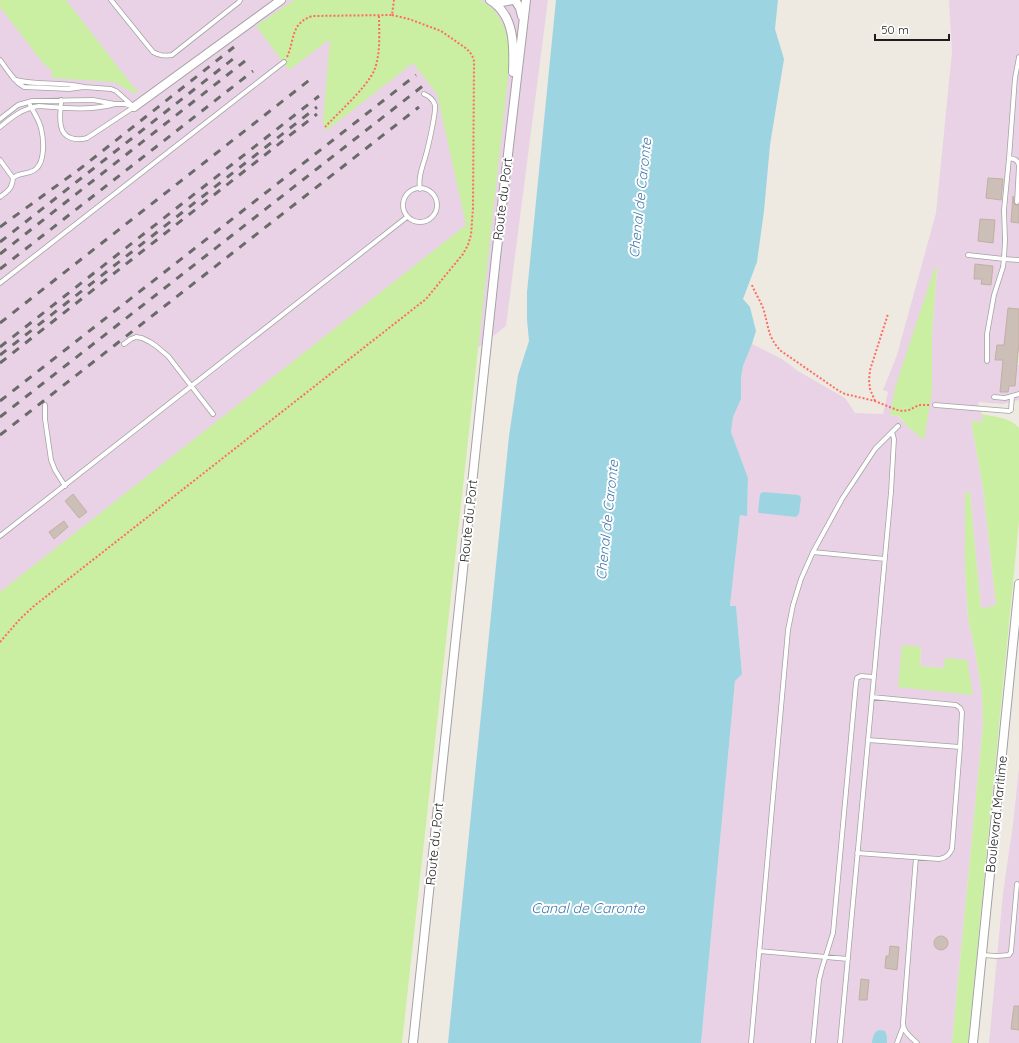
<svg xmlns="http://www.w3.org/2000/svg" width="1019" height="1043" font-family="Quicksand,sans-serif">
  <style>
    .industrial { fill: #e9d2e5; fill-rule: evenodd }
    .grass { fill: #caeea2 }
    .water { fill: #9dd4e1 }
    .building { fill: #cbbfb7; stroke: #c2afa2 }
    .lines { fill: none; stroke-linecap: round; stroke-linejoin: round }
    .service-casing { stroke: #a3a3a3; stroke-width: 5.5 }
    .minor-casing { stroke: #a3a3a3; stroke-width: 10 }
    .path { stroke: #ff6c62; stroke-width: 2; stroke-dasharray: 2 2; stroke-linecap: butt }
    .service { stroke: #fff; stroke-width: 4 }
    .minor { stroke: #fff; stroke-width: 8 }
    .rail { stroke: #6a6a6a; stroke-width: 3; stroke-dasharray: 8 8; stroke-linecap: butt }
    .labels { text-anchor: middle; dominant-baseline: central; stroke-width: 4; stroke-linejoin: round; paint-order: stroke }
    .street-label { font-size: 13px; fill: #1c1c1c; stroke: #fff }
    .water-label { font-size: 14px; font-style: italic; fill: #3f79ac; stroke: #fff }
  </style>
  <rect width="100%" height="100%" fill="#efeae1"/>
  <path class="industrial" d="M 0,0 L 548,0 L 506,326 L 0,721 Z
    M 949,0 L 1019,0 L 1019,342 L 1017,362 L 1017,365 L 1019,365 L 1019,400 L 1003,404 L 978,402 L 984,422 L 971,421 L 983,488 L 996,605 L 981,610 L 970,493 L 965,492 L 965,569 L 968,618 L 976,656 L 982,694 L 983,725 L 952,1043 L 701,1043 L 735,681 L 742,673 L 736,606 L 730,606 L 740,515 L 747,515 L 748,478 L 731,432 L 733,417 L 741,399 L 741,378 L 743,366 L 752,344 L 782,359 L 798,371 L 845,398 L 855,413 L 883,414 L 888,392 L 883,390 L 897,355 L 936,213 L 952,52 ZM 937,267 L 932,334 L 932,392 L 907,426 L 898,416 L 890,415 ZM 921,647 L 920,666 L 944,668 L 898,687 Z
    M 1019,768 L 1019,1043 L 989,1043 L 1003,893 L 1013,824 Z"/>
  <path class="grass" d="M 0,0 L 66,0 L 139,94 C 129,93 122,84 113,82 L 52,78 L 52,71 L 43,63 L 0,7 Z
    M 294,0 L 480,0 C 499,9 508,31 509,51 C 510,59 508,68 508,76 L 402,1043 L 0,1043 L 0,592 L 466,225 L 437,94 L 413,63 L 326,131 L 323,123 L 330,39 L 289,70 L 256,26 Z
    M 935,267 L 937,267 L 932,334 L 932,392 L 924,440 L 907,426 L 899,416 L 890,415 L 895,388 Z
    M 981,414 C 994,417 1010,417 1019,428 L 1019,521 L 968,1043 L 952,1043 L 983,725 L 982,694 L 976,656 L 968,618 L 965,569 L 965,492 L 970,493 L 981,609 L 996,605 L 983,488 L 971,421 L 984,422 Z
    M 902,645 L 921,647 L 920,666 L 944,668 L 945,658 L 967,660 L 973,695 L 898,687 Z"/>
  <path class="water" d="M 556,0 L 778,0 L 775,29 L 784,59 L 770,145 L 764,211 L 757,262 L 743,299 L 750,307 L 756,331 L 752,344 L 743,366 L 741,378 L 741,399 L 733,417 L 731,432 L 748,478 L 747,516 L 740,515 L 730,606 L 736,606 L 742,674 L 735,681 L 701,1043 L 448,1043 L 509,436 L 518,375 L 529,341 L 527,320 L 527,292 Z
    M 763,492 L 798,495 L 800,496 L 801,498 L 799,514 L 796,517 L 759,513 L 758,512 L 760,494 Z
    M 879,1030 L 885,1031 C 887,1035 887,1038 887,1043 L 872,1043 C 873,1038 873,1032 879,1030 Z"/>
  <path class="building" d="M 988,178 L 1003,179 L 1001,200 L 986,198 Z
    M 1013,196 L 1014,204 L 1016,205 L 1019,205 L 1019,223 L 1011,222 Z
    M 980,219 L 995,220 L 993,243 L 978,241 Z
    M 975,264 L 993,266 L 991,285 L 981,284 L 982,279 L 974,279 Z
    M 1008,308 L 1019,309 L 1019,342 L 1015,386 L 1009,386 L 1008,392 L 1000,392 L 1003,360 L 995,360 L 997,345 L 1004,345 Z
    M 73,494 L 87,512 L 79,518 L 65,501 Z
    M 64,521 L 68,527 L 54,539 L 49,532 Z
    M934 943a7 7 0 1 1 14 0a7 7 0 1 1-14 0Z
    M 890,946 L 899,947 L 897,970 L 885,968 L 886,956 L 889,956 Z
    M 861,979 L 869,980 L 867,1000 L 859,1000 Z
    M 1014,1006 L 1019,1006 L 1019,1030 L 1011,1029 Z"/>
  <g class="lines">
    <defs>
      <path id="service" d="M 111,0 L 153,52 C 160,56 164,56 172,55 L 239,2 L 240,0
        M 0,60 C 7,69 14,82 24,87 L 69,89 L 84,87 C 62,81 38,86 16,80
        M 84,87 L 111,89 L 116,91 L 134,107 L 125,104 L 115,104
        M 61,100 C 61,108 59,118 61,126 C 63,139 77,141 87,138 L 134,107
        M 0,119 L 18,105 L 32,101 L 93,100 L 115,104 C 90,111 64,108 39,106 C 23,108 12,117 0,127
        M 1009,158 L 1004,210 L 1005,240 L 1004,259 L 1019,260
        M 0,160 L 13,178 C 12,189 8,191 0,197
        M 13,178 C 19,172 29,175 36,169 C 45,161 44,140 41,128 C 39,120 34,113 30,105
        M403 205a17 17 0 1 1 34 0a17 17 0 1 1-34 0Z
        M 420,189 C 418,178 422,168 425,158 C 428,148 436,113 435,105 C 433,99 429,96 424,94
        M 1017,202 L 1019,165 C 1017,159 1014,159 1009,158 L 1015,78 L 1019,57
        M 968,255 L 1004,259 L 1003,267 L 994,295 L 987,334 L 987,361
        M 0,283 L 284,62
        M 124,344 L 131,339 L 136,337 L 142,338 L 150,342 L 156,346 L 168,356 L 213,414
        M 994,397 L 1005,398 L 1019,394
        M 45,405 L 45,419 L 51,460 L 55,470 L 65,486
        M 935,405 L 1009,411 L 1011,410 L 1012,396
        M 0,536 L 407,217
        M 813,552 L 885,559
        M 872,697 L 956,705 L 960,708 L 962,712 L 960,747
        M 857,853 L 939,859 C 946,858 949,855 952,849 L 960,747 L 868,740
        M 916,857 L 903,1023 C 903,1032 911,1037 917,1043
        M 759,951 L 848,959
        M 982,955 L 997,956 L 1009,955 L 1011,952 L 1017,884
        M 751,1043 L 788,630 L 793,605 L 801,579 L 813,552 L 842,499 L 875,449 L 898,426
        M 813,1043 L 819,980 L 822,968 L 833,933 L 856,683 L 857,678 L 861,676 L 873,677
        M 840,1043 L 891,492 L 894,439 L 892,432
        M 897,1043 L 903,1027"/>
      <path id="minor" d="M 490,0 C 515,15 514,47 513,72
        M 515,0 L 520,8 L 522,16
        M 493,2 L 502,2 L 512,0
        M 134,107 L 281,0
        M 413,1043 L 496,257 L 526,0
        M 973,1043 L 1019,584"/>
    </defs>
    <use href="#service" class="service-casing"/>
    <use href="#minor" class="minor-casing"/>
    <path class="path" d="M 287,57 C 295,40 290,24 312,16 L 392,15 L 394,0
      M 325,127 C 339,112 365,89 374,71 C 381,54 379,33 379,15
      M 752,285 C 755,293 760,300 763,308 C 769,326 767,337 781,351 L 839,391 L 845,394 L 875,401 L 897,410 L 903,411 L 909,410 L 919,405 L 930,405
      M 875,401 L 870,389 L 869,380 L 870,370 L 888,314
      M 0,642 L 20,619 L 34,606 L 426,299 L 463,254 L 468,245 L 471,235 L 473,208 L 474,61 L 472,55 L 467,49 L 441,31 L 409,19 L 392,15"/>
    <use href="#service" class="service"/>
    <use href="#minor" class="minor"/>
    <path class="rail" d="M 0,227 L 81,168 L 234,47
      M 0,242 L 238,55
      M 0,254 L 245,61
      M 0,269 L 253,71
      M 0,323 L 312,78
      M 0,347 L 319,96
      M 0,355 L 317,107
      M 0,363 L 317,114
      M 0,401 L 416,75
      M 0,417 L 424,85
      M 0,435 L 419,107"/>
  </g>
  <g class="labels">
    <g class="street-label">
      <text transform="translate(502 199) rotate(-83)">Route du Port</text>
      <text transform="translate(468 521) rotate(-84)">Route du Port</text>
      <text transform="translate(996 814) rotate(-84)">Boulevard Maritime</text>
      <text transform="translate(434 844) rotate(-84)">Route du Port</text>
    </g>
    <g class="water-label">
      <text transform="translate(640 198) rotate(-84)">Chenal de Caronte</text>
      <text transform="translate(607 520) rotate(-84)">Chenal de Caronte</text>
      <text x="588" y="908">Canal de Caronte</text>
    </g>
  </g>
  <path d="M875 34v6h74v-6" fill="none" stroke="#1c1c1c" stroke-width="2"/>
  <text x="881" y="34" font-size="12" fill="#1c1c1c" stroke="#ffffff" stroke-width="3" paint-order="stroke">50 m</text>
</svg>
